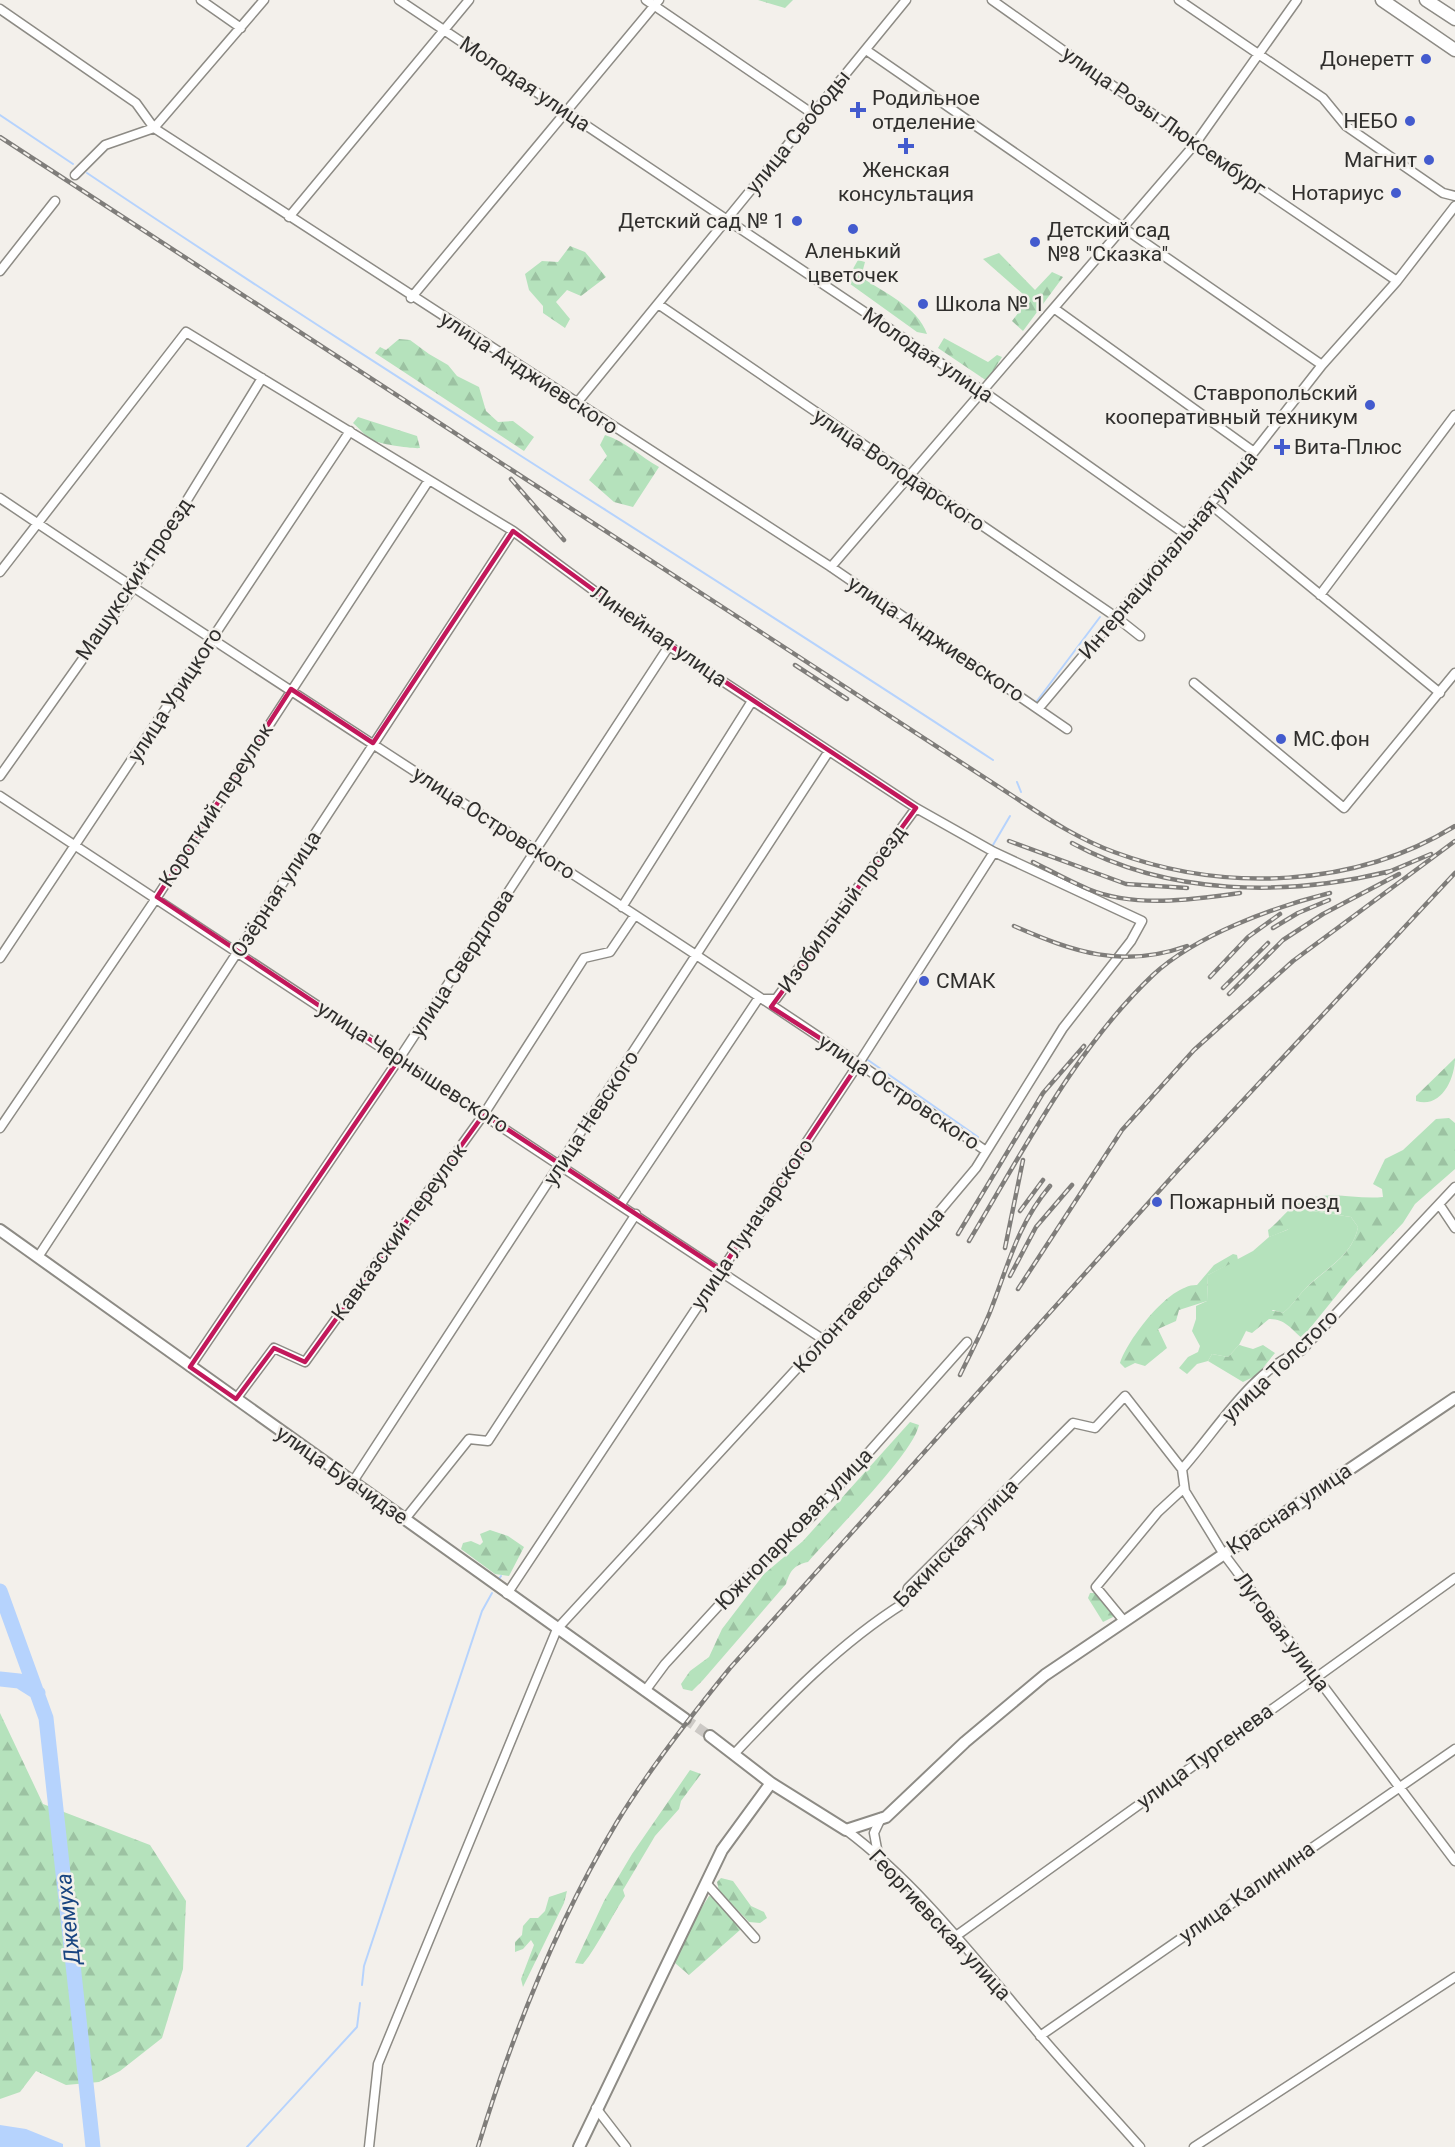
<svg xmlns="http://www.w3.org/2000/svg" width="1455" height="2147" font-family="Roboto,sans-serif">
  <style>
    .green { fill: #b5e2bc }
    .forest { fill: url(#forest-firs) }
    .water { fill: #b6d3fd }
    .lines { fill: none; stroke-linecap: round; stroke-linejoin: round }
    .stream { stroke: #b6d3fd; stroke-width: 2 }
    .river { stroke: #b6d3fd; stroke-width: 15 }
    .tertiary-tunnel { stroke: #ccc9c5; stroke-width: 10; stroke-dasharray: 10 5; stroke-linecap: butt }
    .minor-casing { stroke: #8d8b85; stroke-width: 11 }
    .tertiary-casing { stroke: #8d8b85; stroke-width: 14 }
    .secondary-casing { stroke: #8d8b85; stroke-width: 15 }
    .minor { stroke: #fff; stroke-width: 8 }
    .tertiary { stroke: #fff; stroke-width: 10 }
    .secondary { stroke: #fff; stroke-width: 12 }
    .rail-casing { stroke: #7f7d7a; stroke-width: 4.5 }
    .rail { stroke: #f3f0eb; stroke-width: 2; stroke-dasharray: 7; stroke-linecap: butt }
    .marked { fill: none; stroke: #c2185b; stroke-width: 4.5; stroke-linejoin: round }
    .poi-dot { fill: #435bce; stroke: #f3f0eb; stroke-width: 2 }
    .labels { text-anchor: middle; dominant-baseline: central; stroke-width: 5; stroke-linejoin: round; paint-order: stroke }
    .poi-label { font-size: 21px; fill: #302f2d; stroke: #f3f0eb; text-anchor: start }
    .street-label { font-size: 21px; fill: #302f2d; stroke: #f3f0eb }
    .water-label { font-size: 22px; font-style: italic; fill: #194581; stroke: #f3f0eb }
  </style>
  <defs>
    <pattern id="forest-firs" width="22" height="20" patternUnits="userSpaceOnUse" patternTransform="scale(1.5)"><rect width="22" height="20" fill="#b5e2bc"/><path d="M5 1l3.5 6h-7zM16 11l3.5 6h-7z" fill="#9cc2a2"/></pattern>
  </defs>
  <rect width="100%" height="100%" fill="#f3f0eb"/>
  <path class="green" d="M 1312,1211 L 1351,1217 L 1358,1227 C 1352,1257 1325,1268 1305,1289 C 1297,1297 1292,1306 1283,1313 L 1273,1310 L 1246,1331 L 1239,1345 L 1228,1357 L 1212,1354 L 1208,1361 L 1197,1364 L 1187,1374 L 1179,1368 L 1188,1357 L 1198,1352 L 1200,1346 L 1192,1331 L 1196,1319 L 1196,1306 L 1207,1301 L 1208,1275 L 1253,1251 L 1269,1237 L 1287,1230 Z"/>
  <path class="forest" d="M 758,0 L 793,0 L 785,8 Z
    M 570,246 L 585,252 L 606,277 L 581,296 L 567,290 L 556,302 L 570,319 L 565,328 L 543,313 L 543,306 L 529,290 L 525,274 L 542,261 L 558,262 Z
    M 999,253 L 1035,290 L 1052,272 L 1063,277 L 1023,331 L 1012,321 L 1022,308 L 1023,294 L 983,259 Z
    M 858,260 L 865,262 L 861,277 C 883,292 918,307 927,334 L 917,332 L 846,281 Z
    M 944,338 L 988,362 L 997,355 L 1002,357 L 987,381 L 938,348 Z
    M 399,339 L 410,340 L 429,354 L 448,365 L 457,376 L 479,387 L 486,411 L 498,422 L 513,421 L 534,437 L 524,451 L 375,353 L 380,347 L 386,350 Z
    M 358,417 L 417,436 L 420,448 C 413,449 379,444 372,440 C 365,436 359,428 353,423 Z
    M 605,435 C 625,441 641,457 659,467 L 633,507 L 614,502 L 589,480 L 607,456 L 600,445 Z
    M 1455,1058 C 1455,1079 1441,1109 1416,1101 L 1416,1096 Z
    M 1449,1118 L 1455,1123 L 1455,1169 L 1415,1204 L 1403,1223 L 1349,1280 L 1302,1338 C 1290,1328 1285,1319 1269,1319 L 1252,1333 L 1246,1331 C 1255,1316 1265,1307 1283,1313 C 1292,1306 1297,1297 1305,1289 C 1325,1269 1352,1257 1358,1227 L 1351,1217 L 1313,1211 C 1302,1225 1285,1231 1269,1237 L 1268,1230 C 1279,1222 1288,1208 1300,1202 C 1326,1189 1355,1200 1383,1197 L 1382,1189 L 1373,1184 L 1385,1159 L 1403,1150 L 1436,1119 Z
    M 1233,1254 L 1237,1255 L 1238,1260 L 1208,1275 L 1207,1301 L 1179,1310 L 1176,1321 L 1158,1329 L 1167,1348 L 1145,1366 L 1135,1363 L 1125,1368 L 1120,1363 C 1128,1339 1169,1284 1197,1285 L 1214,1265 Z
    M 1239,1345 L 1253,1349 L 1263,1345 L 1275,1353 L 1257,1375 L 1243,1382 L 1208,1361 L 1212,1354 L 1228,1357 Z
    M 910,1422 L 919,1425 C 913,1454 832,1534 808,1562 C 794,1565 790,1571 786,1584 L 703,1680 L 692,1691 L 683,1689 L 681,1684 L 690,1671 L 709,1657 L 722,1629 L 764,1574 L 803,1541 Z
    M 490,1530 L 508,1536 L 524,1547 L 509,1576 L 495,1574 L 461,1549 L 463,1543 L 471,1541 L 480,1545 L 483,1542 L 480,1534 Z
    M 1090,1593 L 1095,1593 L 1115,1616 L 1103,1622 L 1088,1598 Z
    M 0,1713 L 43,1804 L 150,1845 L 186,1901 L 183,1969 L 162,2038 L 120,2071 L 99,2082 L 66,2085 L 36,2071 L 20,2092 L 0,2099 Z
    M 690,1770 L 701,1774 L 681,1801 L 679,1809 L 655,1836 L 623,1890 L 625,1896 C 610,1918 600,1943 583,1964 L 575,1963 L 604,1901 L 632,1854 Z
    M 721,1878 L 733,1881 L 751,1906 L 764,1912 L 767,1918 L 760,1923 L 749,1922 L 719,1891 L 717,1882 Z
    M 567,1891 L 564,1903 L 523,1987 L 521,1979 L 534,1945 L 531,1940 L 523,1949 L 515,1952 L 515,1942 L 522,1935 L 523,1926 L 530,1918 L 538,1918 L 545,1911 L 549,1897 Z
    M 709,1896 L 714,1897 L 738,1923 L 740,1930 L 689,1975 L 675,1963 L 694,1920 Z"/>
  <path class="water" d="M 0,2125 L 26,2129 L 63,2144 L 63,2147 L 0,2147 Z"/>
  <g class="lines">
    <path class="stream" d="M 0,115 L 73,164
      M 87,173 C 386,374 692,562 993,760
      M 1037,701 L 1100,617
      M 1017,782 L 1021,792
      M 993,845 L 1010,816
      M 868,1060 L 978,1137
      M 499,1579 L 501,1576
      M 362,1985 L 364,1966 L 482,1611 L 492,1593
      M 247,2147 L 357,2027 L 360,2003"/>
    <path class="river" d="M 0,1591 L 46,1718 L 93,2147
      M 0,1679 L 19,1681 L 38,1693"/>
    <path class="tertiary-tunnel" d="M 685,1719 L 710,1736"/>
    <defs>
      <path id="minor" d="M 201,0 L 241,28
        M 399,0 L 984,392 L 1185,534
        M 646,0 L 813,114
        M 992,0 L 1195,144 L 1397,281
        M 1179,0 L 1323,98 L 1346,126 L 1443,193 L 1455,196
        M 0,9 L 136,103 L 154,128 L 831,567 L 1067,729
        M 866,50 L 1322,365
        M 154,128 L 264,0
        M 75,175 L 105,145 L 154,128
        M 289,217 L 469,0
        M 0,271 L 55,201
        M 411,298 L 659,0
        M 658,304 L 1116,617 L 1140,636
        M 1055,309 L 1254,452
        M 576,404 L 906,0
        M 0,498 C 326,719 663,926 986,1151
        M 1210,504 L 1440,693
        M 831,567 L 1195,144 L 1297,0
        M 0,572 L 186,332 L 513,531 L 669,646 L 916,808 L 994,852 L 1142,921 L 1131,941 L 1063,1028 L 976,1168 L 917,1238 L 557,1629 L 378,2064 L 369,2147
        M 1320,595 L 1455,415
        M 1194,683 L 1344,808 L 1455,673
        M 1039,708 L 1254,452 L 1322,365 L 1397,281 L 1455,206
        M 0,776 L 133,588 L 262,378
        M 0,796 L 824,1340
        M 622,907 L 752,701
        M 0,958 L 350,431
        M 0,1128 L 157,897 L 429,480
        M 621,1204 L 758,999 L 776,999 L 916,808
        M 1439,1204 L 1455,1228
        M 38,1257 L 513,531
        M 190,1367 L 399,1059 L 669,646
        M 236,1399 L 274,1348 L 305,1362 L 484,1114 L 584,958 L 610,952 L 635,915
        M 1182,1469 C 1216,1431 1253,1369 1301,1351 L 1455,1187
        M 352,1483 L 829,751
        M 405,1519 L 469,1439 L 488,1441 L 636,1214
        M 507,1594 L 859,1063 L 994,852
        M 1124,1621 L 1096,1587 L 1158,1512 L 1184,1488
        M 645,1691 L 665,1664 L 733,1590 L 812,1516 L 967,1342
        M 734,1754 C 786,1699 840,1643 904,1603 L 908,1588 L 1073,1423 L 1095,1428 L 1125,1396 L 1182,1469 L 1185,1491 L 1223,1553 L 1455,1861
        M 846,1830 C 918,1884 975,1959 1034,2028 C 1068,2069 1105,2107 1140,2147
        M 878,1854 L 874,1833 L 881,1818
        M 706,1883 L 755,1938
        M 956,1936 L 1455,1578
        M 1040,2036 L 1455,1749
        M 596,2108 L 626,2147
        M 1194,2147 L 1455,1977"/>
      <path id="tertiary" d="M 0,1230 L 685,1719
        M 710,1736 L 771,1783 L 846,1830 L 886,1817 L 965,1742 L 1045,1675 L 1455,1398
        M 579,2147 L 722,1850 L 771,1783"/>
      <path id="secondary" d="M 1382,0 L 1455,50
        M 1426,0 L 1455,19"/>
    </defs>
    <use href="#minor" class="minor-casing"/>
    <use href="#tertiary" class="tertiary-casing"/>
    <use href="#secondary" class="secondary-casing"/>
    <use href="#minor" class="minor"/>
    <use href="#tertiary" class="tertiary"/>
    <use href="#secondary" class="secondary"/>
    <defs>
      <path id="rail" d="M 0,137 L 1022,802 C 1051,821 1081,840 1114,852 C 1224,893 1355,888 1455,826
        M 511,479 L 564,540
        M 795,665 L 847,699
        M 1009,841 L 1126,884 L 1187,888
        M 1072,843 C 1169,896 1286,897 1391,871
        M 1033,862 C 1051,871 1069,881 1088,889 C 1134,908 1191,900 1240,893
        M 1386,873 L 1431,854
        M 1014,926 C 1074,952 1122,969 1187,946
        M 1273,928 L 1298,913 L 1329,900
        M 1210,977 L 1248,937 L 1280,914
        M 1223,988 L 1268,943
        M 1229,994 L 1283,940 L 1323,914 L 1399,874
        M 1020,1211 L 1043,1180
        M 958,1234 L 1043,1093 L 1084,1046
        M 969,1241 C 1024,1150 1075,1049 1153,975 C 1196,935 1274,907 1330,893
        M 1005,1248 L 1023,1160
        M 1010,1276 L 1036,1227 L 1072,1185
        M 1018,1289 L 1122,1130 L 1194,1050 L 1293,961 L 1455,841
        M 960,1375 C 970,1354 981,1334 990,1312 C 1008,1266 1017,1225 1050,1186
        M 478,2147 C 512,2035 557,1922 617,1822 C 650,1768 690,1717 730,1668 L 1178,1170 L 1455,873"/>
    </defs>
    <use href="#rail" class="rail-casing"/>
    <use href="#rail" class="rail"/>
  </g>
  <path class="marked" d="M 513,531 L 662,640 L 916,808 L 771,1007 L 859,1063 L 721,1270 L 484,1114 L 305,1362 L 274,1348 L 236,1399 L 190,1367 L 399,1059 L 157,897 L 291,689 L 373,743 Z"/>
  <g class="poi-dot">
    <circle cx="1426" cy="59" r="6"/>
    <path d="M855 101h6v6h6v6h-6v6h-6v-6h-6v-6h6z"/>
    <circle cx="1410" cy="121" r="6"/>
    <path d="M903 137h6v6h6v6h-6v6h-6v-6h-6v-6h6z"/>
    <circle cx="1429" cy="160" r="6"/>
    <circle cx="1396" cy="193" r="6"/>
    <circle cx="797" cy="221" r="6"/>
    <circle cx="853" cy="229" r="6"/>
    <circle cx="1035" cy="242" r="6"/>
    <circle cx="923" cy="304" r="6"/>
    <circle cx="1370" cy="405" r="6"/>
    <path d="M1279 438h6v6h6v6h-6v6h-6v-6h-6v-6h6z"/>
    <circle cx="1281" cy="739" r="6"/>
    <circle cx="924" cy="981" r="6"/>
    <circle cx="1157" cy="1202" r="6"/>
  </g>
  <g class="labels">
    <g class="poi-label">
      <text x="1414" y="59" text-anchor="end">Донеретт</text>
      <text x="872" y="98">Родильное<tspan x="872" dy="24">отделение</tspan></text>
      <text x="1398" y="121" text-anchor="end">НЕБО</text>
      <text x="1417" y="160" text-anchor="end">Магнит</text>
      <text x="906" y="170" text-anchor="middle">Женская<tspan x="906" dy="24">консультация</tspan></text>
      <text x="1384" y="193" text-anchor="end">Нотариус</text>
      <text x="785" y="221" text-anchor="end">Детский сад № 1</text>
      <text x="1047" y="230">Детский сад<tspan x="1047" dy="24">№8 "Сказка"</tspan></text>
      <text x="853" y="251" text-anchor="middle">Аленький<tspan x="853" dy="24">цветочек</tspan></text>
      <text x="935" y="304">Школа № 1</text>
      <text x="1358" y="393" text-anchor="end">Ставропольский<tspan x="1358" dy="24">кооперативный техникум</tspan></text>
      <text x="1294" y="447">Вита-Плюс</text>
      <text x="1293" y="739">МС.фон</text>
      <text x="936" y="981">СМАК</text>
      <text x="1169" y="1202">Пожарный поезд</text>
    </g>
    <g class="street-label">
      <text transform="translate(525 84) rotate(34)">Молодая улица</text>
      <text transform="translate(1164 121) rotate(35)">улица Розы Люксембург</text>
      <text transform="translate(798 132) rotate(-51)">улица Свободы</text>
      <text transform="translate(928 355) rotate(34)">Молодая улица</text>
      <text transform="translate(529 373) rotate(33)">улица Анджиевского</text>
      <text transform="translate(899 470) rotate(34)">улица Володарского</text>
      <text transform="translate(1168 555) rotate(-50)">Интернациональная улица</text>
      <text transform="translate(134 579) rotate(-56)">Машукский проезд</text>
      <text transform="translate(659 636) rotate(35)">Линейная улица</text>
      <text transform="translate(936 639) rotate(34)">улица Анджиевского</text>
      <text transform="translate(175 695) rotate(-57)">улица Урицкого</text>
      <text transform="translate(216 805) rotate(-57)">Короткий переулок</text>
      <text transform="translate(494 823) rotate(33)">улица Островского</text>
      <text transform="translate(276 894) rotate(-57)">Озёрная улица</text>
      <text transform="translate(842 909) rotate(-54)">Изобильный проезд</text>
      <text transform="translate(462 963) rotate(-57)">улица Свердлова</text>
      <text transform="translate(413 1067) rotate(33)">улица Чернышевского</text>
      <text transform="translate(899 1092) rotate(34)">улица Островского</text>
      <text transform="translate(591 1118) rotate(-57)">улица Невского</text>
      <text transform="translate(752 1224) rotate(-56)">улица Луначарского</text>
      <text transform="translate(399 1232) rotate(-54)">Кавказский переулок</text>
      <text transform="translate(869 1290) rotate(-48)">Колонтаевская улица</text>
      <text transform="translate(1280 1366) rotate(-44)">улица Толстого</text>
      <text transform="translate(342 1475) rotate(35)">улица Буачидзе</text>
      <text transform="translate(1289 1509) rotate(-34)">Красная улица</text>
      <text transform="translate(794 1529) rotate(-46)">Южнопарковая улица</text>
      <text transform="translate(956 1543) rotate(-46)">Бакинская улица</text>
      <text transform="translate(1282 1632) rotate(53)">Луговая улица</text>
      <text transform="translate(1205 1756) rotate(-36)">улица Тургенева</text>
      <text transform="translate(1247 1892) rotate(-35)">улица Калинина</text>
      <text transform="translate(940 1925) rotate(47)">Георгиевская улица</text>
    </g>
    <g class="water-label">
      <text transform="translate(68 1919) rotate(-96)">Джемуха</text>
    </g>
  </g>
</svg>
